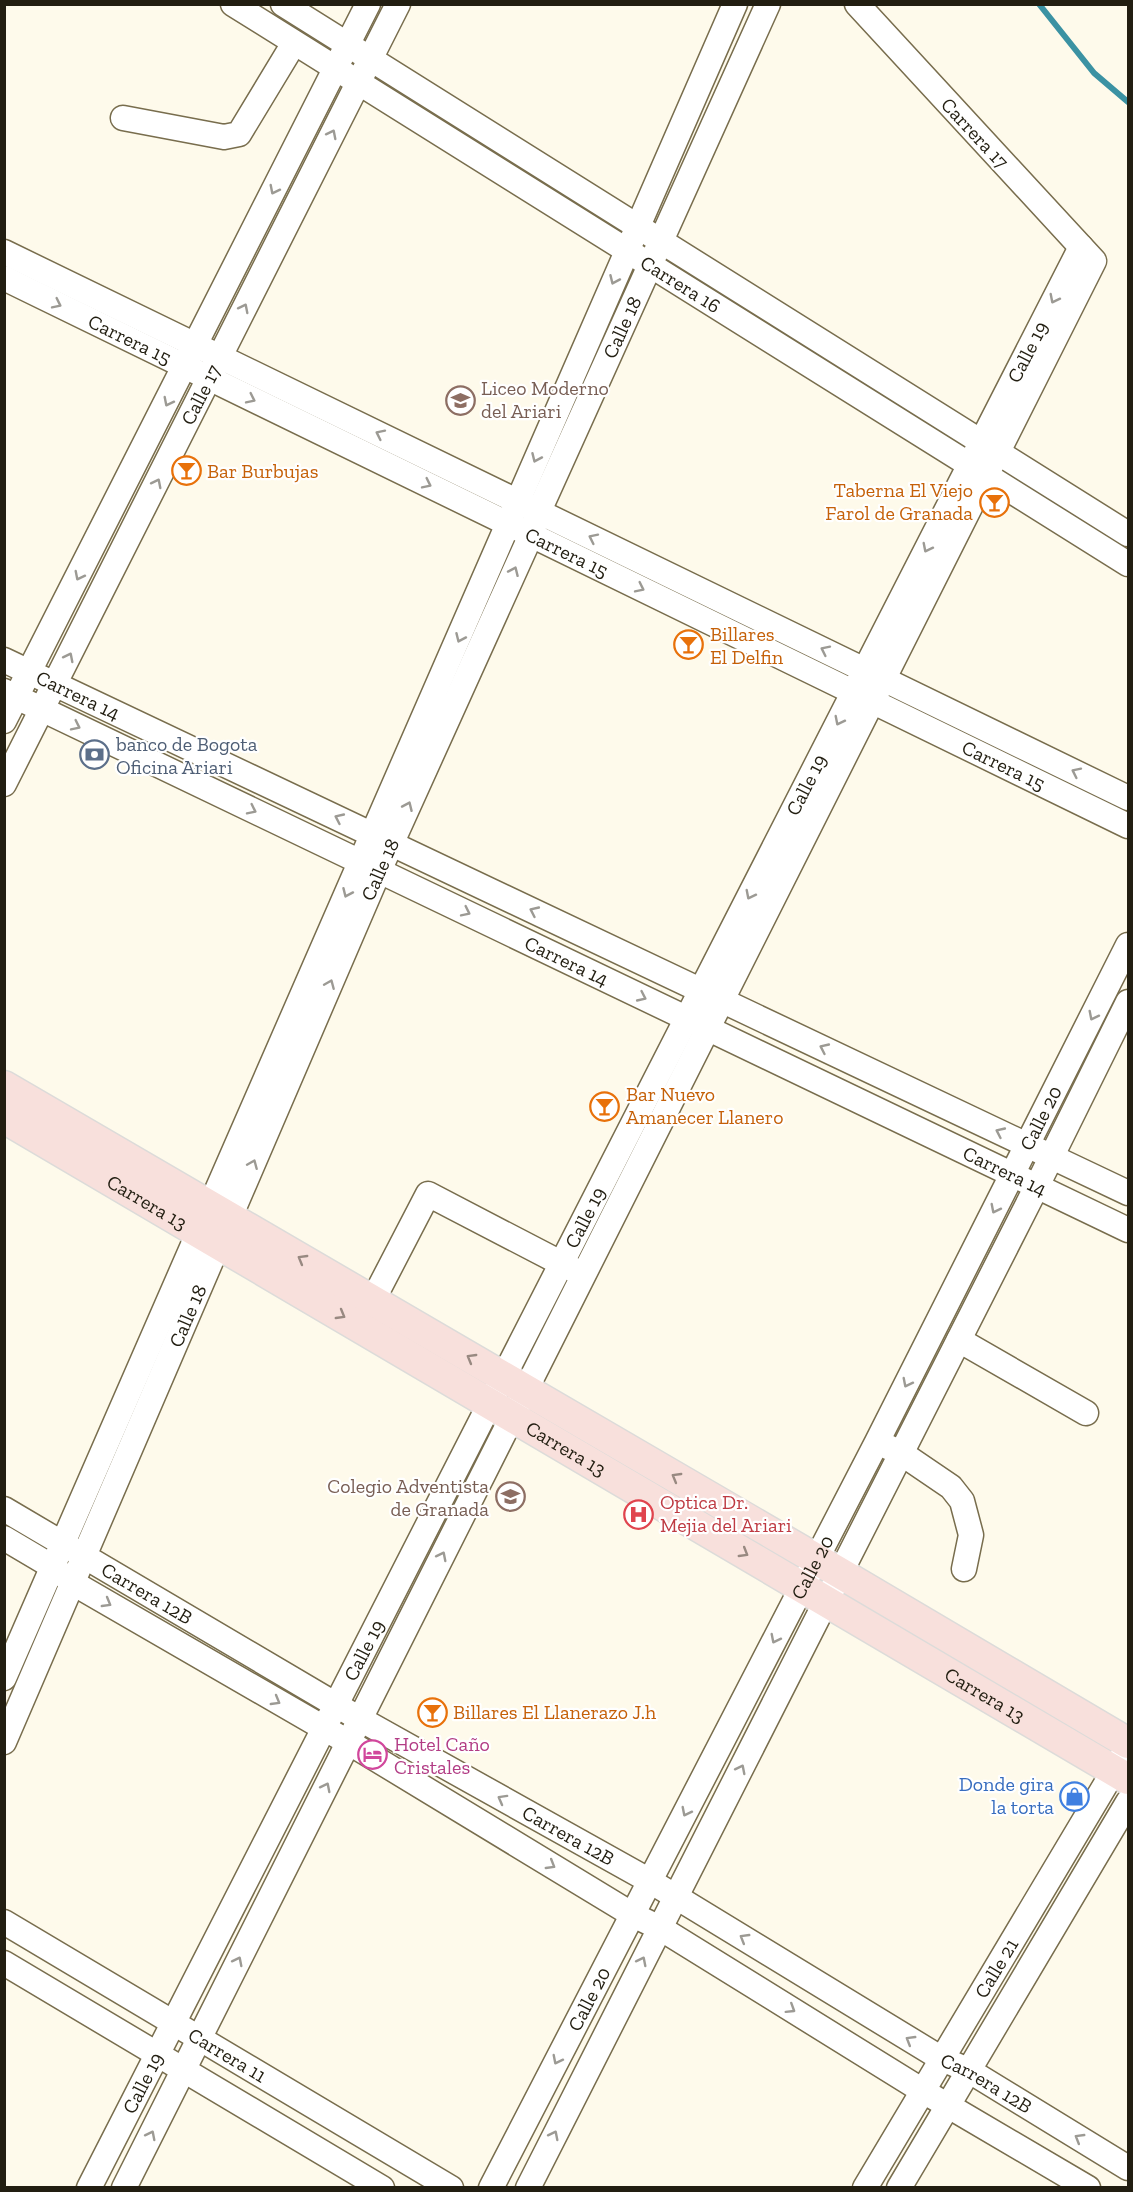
<svg xmlns="http://www.w3.org/2000/svg" width="1133" height="2192" font-family="'Zilla Slab',serif">
  <style>
    .lines { fill: none; stroke-linecap: round; stroke-linejoin: round }
    .stream { stroke: #3b92a3; stroke-width: 6 }
    .minor-casing { stroke: #786d4d; stroke-width: 27 }
    .major-casing { stroke: #dcdbd9; stroke-width: 33 }
    .minor { stroke: #fff; stroke-width: 24 }
    .major { stroke: #f8e0dc; stroke-width: 30 }
    .oneway { stroke: #9c9a94 }
    .oneway2 { stroke: #988981 }
    .labels { text-anchor: middle; dominant-baseline: central; stroke-width: 4.5; stroke-linejoin: round; paint-order: stroke }
    .street-label { font-size: 20px; fill: #221e11; stroke: #fff }
    .education-label { font-size: 20px; fill: #785e54; stroke: #fff; text-anchor: start }
    .food-label { font-size: 20px; fill: #c56008; stroke: #fff; text-anchor: start }
    .service-label { font-size: 20px; fill: #4e5e75; stroke: #fff; text-anchor: start }
    .health-label { font-size: 20px; fill: #be3a42; stroke: #fff; text-anchor: start }
    .hotel-label { font-size: 20px; fill: #b23c85; stroke: #fff; text-anchor: start }
    .shop-label { font-size: 20px; fill: #366cbe; stroke: #fff; text-anchor: end }
  </style>
  <rect width="100%" height="100%" fill="#fefaeb"/>
  <g class="lines">
    <path class="stream" d="M 1039,4 L 1094,73 L 1128,102"/>
    <defs>
      <g id="minor">
        <path id="s1" d="M 233,4 L 1128,564"/>
        <path d="M 283,4 L 1128,534"/>
        <path d="M 123,118 L 224,137 L 239,134 L 294,43"/>
        <path d="M 4,252 L 1128,798"/>
        <path id="s2" d="M 4,278 L 1128,826"/>
        <path id="s3" d="M 4,660 L 1128,1193"/>
        <path id="s4" d="M 4,691 L 1128,1230"/>
        <path d="M 4,721 L 368,4"/>
        <path id="s5" d="M 4,784 L 398,4"/>
        <path d="M 373,1300 L 428,1194 L 576,1271"/>
        <path d="M 959,1340 L 1086,1413"/>
        <path d="M 888,1447 L 901,1453 L 951,1487 L 962,1501 L 971,1535 L 964,1569"/>
        <path id="s6" d="M 4,1509 L 360,1719 L 650,1881 L 942,2059 L 968,2070 L 1128,2168"/>
        <path d="M 4,1538 L 53,1567 L 73,1583 L 348,1742 L 633,1915 L 660,1928 L 923,2091 L 1088,2188"/>
        <path d="M 4,1678 L 735,4"/>
        <path id="s7" d="M 4,1742 L 379,871 L 531,535 L 539,511 L 768,4"/>
        <path id="s8" d="M 4,1922 L 451,2188"/>
        <path d="M 4,1963 L 382,2188"/>
        <path id="s9" d="M 89,2188 L 1081,247"/>
        <path d="M 124,2188 L 1094,261 L 857,4"/>
        <path id="s10" d="M 491,2188 L 877,1442 L 1128,945"/>
        <path d="M 528,2188 L 1037,1186 L 1128,1002"/>
        <path id="s11" d="M 865,2188 L 1128,1747"/>
        <path d="M 899,2188 L 1128,1802"/>
      </g>
      <g id="major">
        <path d="M 4,1086 L 840,1573 L 1128,1743"/>
        <path id="s12" d="M 4,1118 L 1128,1779"/>
      </g>
    </defs>
    <use href="#minor" class="minor-casing"/>
    <use href="#major" class="major-casing"/>
    <use href="#minor" class="minor"/>
    <use href="#major" class="major"/>
  </g>
  <defs><path id="oneway-chevron" d="M-2-3.5L2.5 0L-2 3.5" fill="none" stroke-width="1.6" stroke-linecap="round" stroke-linejoin="round" transform="scale(1.5)"/></defs>
  <g class="oneway">
    <use href="#oneway-chevron" transform="translate(332 134) rotate(-63)"/>
    <use href="#oneway-chevron" transform="translate(274 190) rotate(117)"/>
    <use href="#oneway-chevron" transform="translate(614 280) rotate(114)"/>
    <use href="#oneway-chevron" transform="translate(1054 299) rotate(117)"/>
    <use href="#oneway-chevron" transform="translate(57 304) rotate(26)"/>
    <use href="#oneway-chevron" transform="translate(244 308) rotate(-63)"/>
    <use href="#oneway-chevron" transform="translate(251 399) rotate(26)"/>
    <use href="#oneway-chevron" transform="translate(168 402) rotate(117)"/>
    <use href="#oneway-chevron" transform="translate(380 434) rotate(-154)"/>
    <use href="#oneway-chevron" transform="translate(536 458) rotate(114)"/>
    <use href="#oneway-chevron" transform="translate(157 483) rotate(-63)"/>
    <use href="#oneway-chevron" transform="translate(427 484) rotate(26)"/>
    <use href="#oneway-chevron" transform="translate(593 538) rotate(-154)"/>
    <use href="#oneway-chevron" transform="translate(927 548) rotate(117)"/>
    <use href="#oneway-chevron" transform="translate(514 571) rotate(-66)"/>
    <use href="#oneway-chevron" transform="translate(79 576) rotate(117)"/>
    <use href="#oneway-chevron" transform="translate(640 588) rotate(26)"/>
    <use href="#oneway-chevron" transform="translate(460 638) rotate(114)"/>
    <use href="#oneway-chevron" transform="translate(825 650) rotate(-154)"/>
    <use href="#oneway-chevron" transform="translate(69 657) rotate(-63)"/>
    <use href="#oneway-chevron" transform="translate(839 721) rotate(117)"/>
    <use href="#oneway-chevron" transform="translate(76 726) rotate(26)"/>
    <use href="#oneway-chevron" transform="translate(1076 772) rotate(-154)"/>
    <use href="#oneway-chevron" transform="translate(408 806) rotate(-66)"/>
    <use href="#oneway-chevron" transform="translate(252 810) rotate(26)"/>
    <use href="#oneway-chevron" transform="translate(339 818) rotate(-155)"/>
    <use href="#oneway-chevron" transform="translate(347 893) rotate(114)"/>
    <use href="#oneway-chevron" transform="translate(750 895) rotate(117)"/>
    <use href="#oneway-chevron" transform="translate(534 911) rotate(-155)"/>
    <use href="#oneway-chevron" transform="translate(466 912) rotate(26)"/>
    <use href="#oneway-chevron" transform="translate(330 984) rotate(-67)"/>
    <use href="#oneway-chevron" transform="translate(642 997) rotate(25)"/>
    <use href="#oneway-chevron" transform="translate(1093 1016) rotate(117)"/>
    <use href="#oneway-chevron" transform="translate(824 1048) rotate(-155)"/>
    <use href="#oneway-chevron" transform="translate(1000 1132) rotate(-155)"/>
    <use href="#oneway-chevron" transform="translate(253 1164) rotate(-67)"/>
    <use href="#oneway-chevron" transform="translate(995 1209) rotate(117)"/>
    <use href="#oneway-chevron" transform="translate(907 1383) rotate(117)"/>
    <use href="#oneway-chevron" transform="translate(442 1556) rotate(-63)"/>
    <use href="#oneway-chevron" transform="translate(107 1603) rotate(30)"/>
    <use href="#oneway-chevron" transform="translate(775 1639) rotate(117)"/>
    <use href="#oneway-chevron" transform="translate(276 1701) rotate(30)"/>
    <use href="#oneway-chevron" transform="translate(741 1769) rotate(-63)"/>
    <use href="#oneway-chevron" transform="translate(326 1787) rotate(-63)"/>
    <use href="#oneway-chevron" transform="translate(502 1799) rotate(-151)"/>
    <use href="#oneway-chevron" transform="translate(686 1812) rotate(117)"/>
    <use href="#oneway-chevron" transform="translate(551 1865) rotate(31)"/>
    <use href="#oneway-chevron" transform="translate(744 1938) rotate(-149)"/>
    <use href="#oneway-chevron" transform="translate(238 1961) rotate(-63)"/>
    <use href="#oneway-chevron" transform="translate(642 1961) rotate(-63)"/>
    <use href="#oneway-chevron" transform="translate(791 2009) rotate(32)"/>
    <use href="#oneway-chevron" transform="translate(910 2040) rotate(-149)"/>
    <use href="#oneway-chevron" transform="translate(557 2060) rotate(117)"/>
    <use href="#oneway-chevron" transform="translate(151 2135) rotate(-63)"/>
    <use href="#oneway-chevron" transform="translate(554 2135) rotate(-63)"/>
    <use href="#oneway-chevron" transform="translate(1079 2138) rotate(-149)"/>
  </g>
  <g class="oneway2">
    <use href="#oneway-chevron" transform="translate(302 1259) rotate(-150)"/>
    <use href="#oneway-chevron" transform="translate(341 1315) rotate(30)"/>
    <use href="#oneway-chevron" transform="translate(471 1358) rotate(-150)"/>
    <use href="#oneway-chevron" transform="translate(676 1477) rotate(-150)"/>
    <use href="#oneway-chevron" transform="translate(744 1553) rotate(31)"/>
  </g>
  <defs>
    <symbol id="school-ring" viewBox="-11 -11 22 22"><circle r="9.5" fill="#fff" stroke="#8d6e63" stroke-width="1.5"/><path d="M0-5L7-2L0 1L-7-2ZM-4 1L0 2.5L4 1V4Q0 6-4 4Z" fill="#8d6e63"/></symbol>
    <symbol id="bar-ring" viewBox="-11 -11 22 22"><circle r="9.5" fill="#fff" stroke="#e8710a" stroke-width="1.5"/><path d="M-6-5H6L.8 .8V4.5H3.5V6h-7V4.5H-.8V.8Z" fill="#e8710a"/></symbol>
    <symbol id="bank-ring" viewBox="-11 -11 22 22"><circle r="9.5" fill="#fff" stroke="#5c6f8a" stroke-width="1.5"/><path d="M-6-4H6V4H-6ZM0-2.3a2.3 2.3 0 1 0 0 4.6a2.3 2.3 0 1 0 0-4.6Z" fill="#5c6f8a"/></symbol>
    <symbol id="hospital-ring" viewBox="-11 -11 22 22"><circle r="9.5" fill="#fff" stroke="#e0444e" stroke-width="1.5"/><path d="M-5-5h3v3.5h4V-5h3V5h-3V1.5h-4V5h-3Z" fill="#e0444e"/></symbol>
    <symbol id="hotel-ring" viewBox="-11 -11 22 22"><circle r="9.5" fill="#fff" stroke="#d1479c" stroke-width="1.5"/><path d="M-6-4.5h1.5V1H6V5H4.5V3h-9V5H-6ZM-4 0a1.8 1.8 0 1 1 3.6 0ZM.5 0V-2.5h3Q6-2.5 6 0Z" fill="#d1479c"/></symbol>
    <symbol id="shop-ring" viewBox="-11 -11 22 22"><circle r="9.5" fill="#fff" stroke="#3f7fe0" stroke-width="1.5"/><path d="M-5-2.5h2.3a2.7 3.5 0 0 1 5.4 0H5L5.5 6h-11ZM-1.5-2.5h3a1.5 2.3 0 0 0-3 0Z" fill="#3f7fe0"/></symbol>
  </defs>
  <g fill-rule="evenodd">
    <use href="#school-ring" x="444" y="384" width="33" height="33"/>
    <use href="#bar-ring" x="170" y="454" width="33" height="33"/>
    <use href="#bar-ring" x="978" y="486" width="33" height="33"/>
    <use href="#bar-ring" x="672" y="628" width="33" height="33"/>
    <use href="#bank-ring" x="78" y="738" width="33" height="33"/>
    <use href="#bar-ring" x="588" y="1090" width="33" height="33"/>
    <use href="#school-ring" x="494" y="1480" width="33" height="33"/>
    <use href="#hospital-ring" x="622" y="1498" width="33" height="33"/>
    <use href="#bar-ring" x="416" y="1696" width="33" height="33"/>
    <use href="#hotel-ring" x="356" y="1738" width="33" height="33"/>
    <use href="#shop-ring" x="1058" y="1780" width="33" height="33"/>
  </g>
  <g class="labels">
    <g class="street-label">
      <text transform="translate(975 133) rotate(47)">Carrera 17</text>
      <text stroke="none"><textPath href="#s1" startOffset="528">Carrera 16</textPath></text>
      <text stroke="none"><textPath href="#s7" startOffset="1544">Calle 18</textPath></text>
      <text stroke="none"><textPath href="#s2" startOffset="140">Carrera 15</textPath></text>
      <text stroke="none"><textPath href="#s9" startOffset="2062">Calle 19</textPath></text>
      <text stroke="none"><textPath href="#s5" startOffset="436">Calle 17</textPath></text>
      <text stroke="none"><textPath href="#s2" startOffset="626">Carrera 15</textPath></text>
      <text stroke="none"><textPath href="#s3" startOffset="82">Carrera 14</textPath></text>
      <text stroke="none"><textPath href="#s2" startOffset="1112">Carrera 15</textPath></text>
      <text stroke="none"><textPath href="#s9" startOffset="1576">Calle 19</textPath></text>
      <text stroke="none"><textPath href="#s7" startOffset="950">Calle 18</textPath></text>
      <text stroke="none"><textPath href="#s4" startOffset="624">Carrera 14</textPath></text>
      <text stroke="none"><textPath href="#s10" startOffset="1203">Calle 20</textPath></text>
      <text stroke="none"><textPath href="#s4" startOffset="1110">Carrera 14</textPath></text>
      <text stroke="none"><textPath href="#s12" startOffset="166">Carrera 13</textPath></text>
      <text stroke="none"><textPath href="#s9" startOffset="1090">Calle 19</textPath></text>
      <text stroke="none"><textPath href="#s7" startOffset="464">Calle 18</textPath></text>
      <text stroke="none"><textPath href="#s12" startOffset="652">Carrera 13</textPath></text>
      <text stroke="none"><textPath href="#s10" startOffset="699">Calle 20</textPath></text>
      <text stroke="none"><textPath href="#s6" startOffset="166">Carrera 12B</textPath></text>
      <text stroke="none"><textPath href="#s9" startOffset="604">Calle 19</textPath></text>
      <text stroke="none"><textPath href="#s12" startOffset="1138">Carrera 13</textPath></text>
      <text stroke="none"><textPath href="#s6" startOffset="652">Carrera 12B</textPath></text>
      <text stroke="none"><textPath href="#s11" startOffset="256">Calle 21</textPath></text>
      <text stroke="none"><textPath href="#s10" startOffset="213">Calle 20</textPath></text>
      <text stroke="none"><textPath href="#s8" startOffset="260">Carrera 11</textPath></text>
      <text stroke="none"><textPath href="#s9" startOffset="118">Calle 19</textPath></text>
      <text stroke="none"><textPath href="#s6" startOffset="1138">Carrera 12B</textPath></text>
    </g>
    <g class="education-label">
      <text x="481" y="388">Liceo Moderno<tspan x="481" dy="23">del Ariari</tspan></text>
      <text x="489" y="1486" text-anchor="end">Colegio Adventista<tspan x="489" dy="23">de Granada</tspan></text>
    </g>
    <g class="food-label">
      <text x="207" y="471">Bar Burbujas</text>
      <text x="973" y="490" text-anchor="end">Taberna El Viejo<tspan x="973" dy="23">Farol de Granada</tspan></text>
      <text x="710" y="634">Billares<tspan x="710" dy="23">El Delfin</tspan></text>
      <text x="626" y="1094">Bar Nuevo<tspan x="626" dy="23">Amanecer Llanero</tspan></text>
      <text x="453" y="1712">Billares El Llanerazo J.h</text>
    </g>
    <g class="service-label">
      <text x="116" y="744">banco de Bogota<tspan x="116" dy="23">Oficina Ariari</tspan></text>
    </g>
    <g class="health-label">
      <text x="660" y="1502">Optica Dr.<tspan x="660" dy="23">Mejia del Ariari</tspan></text>
    </g>
    <g class="hotel-label">
      <text x="394" y="1744">Hotel Caño<tspan x="394" dy="23">Cristales</tspan></text>
    </g>
    <g class="shop-label">
      <text x="1054" y="1784">Donde gira<tspan x="1054" dy="23">la torta</tspan></text>
    </g>
  </g>
  <rect width="1133" height="2192" fill="none" stroke="#221e11" stroke-width="12"/>
</svg>
